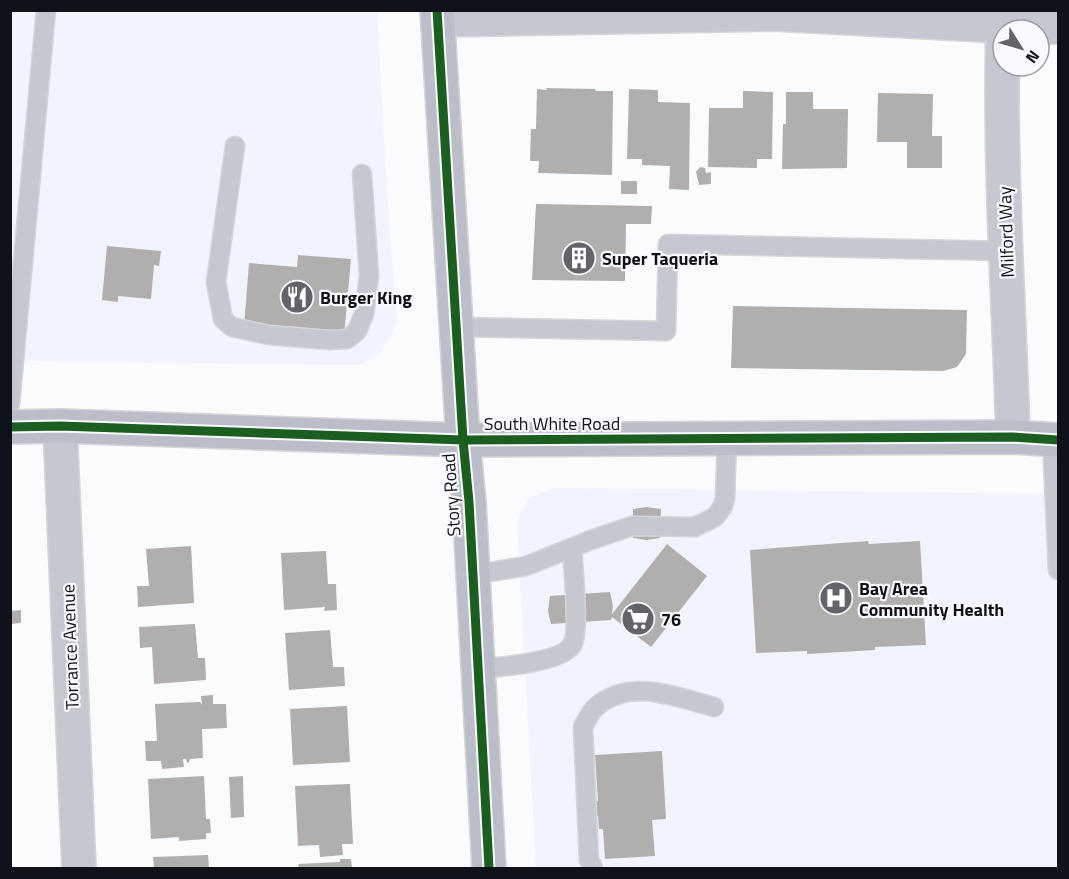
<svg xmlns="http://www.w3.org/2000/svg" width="1069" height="879" font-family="'Titillium Web',sans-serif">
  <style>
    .built { fill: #f1f3fe }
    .building { fill: #b0afad }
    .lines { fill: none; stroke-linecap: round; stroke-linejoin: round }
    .lane-casing { stroke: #d5d6d8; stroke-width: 21 }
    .street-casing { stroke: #d5d6d8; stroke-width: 36 }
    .secondary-casing { stroke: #d5d6d8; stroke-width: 36 }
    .lane { stroke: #c5c7d1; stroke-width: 18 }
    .street { stroke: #c5c7d1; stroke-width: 33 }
    .secondary { stroke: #bbbdc8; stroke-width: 33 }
    .cycleway-casing { stroke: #f9fafe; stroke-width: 13 }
    .cycleway { stroke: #1b5e20; stroke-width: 9 }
    .labels { text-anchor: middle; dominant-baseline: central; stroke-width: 4.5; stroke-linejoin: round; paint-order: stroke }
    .street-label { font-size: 18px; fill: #101219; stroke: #f9fafe }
    .poi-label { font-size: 18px; font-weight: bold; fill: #101219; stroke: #f9fafe; text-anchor: start }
  </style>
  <rect width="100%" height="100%" fill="#fafbfd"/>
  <path class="built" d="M 11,11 L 377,11 L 387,193 L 397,323 L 380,354 L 358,365 L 11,361 Z
    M 553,488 L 1058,494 L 1058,868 L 536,868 L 517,523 L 528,499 Z"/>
  <path class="building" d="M 546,88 L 596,89 L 595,91 L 613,91 L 612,175 L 538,173 L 539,161 L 530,161 L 531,129 L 536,129 L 537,89 L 547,90 Z
    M 629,89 L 658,90 L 658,102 L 690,103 L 689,190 L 669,189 L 670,166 L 642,165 L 642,159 L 627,159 Z
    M 743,91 L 773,92 L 772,159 L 757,159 L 757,168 L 708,167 L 709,108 L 743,108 Z
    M 786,92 L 813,92 L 813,109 L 848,109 L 847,168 L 782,169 L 783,124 L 786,124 Z
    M 878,93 L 933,94 L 932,136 L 942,136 L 942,168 L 907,168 L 907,142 L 877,142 Z
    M 700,167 L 705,168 L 706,173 L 711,172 L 711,184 L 699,185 L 696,172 Z
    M 621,181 L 637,181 L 637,194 L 621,194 Z
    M 536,204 L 652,206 L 651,224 L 626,224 L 625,281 L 532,280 Z
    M 107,246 L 161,251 L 159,266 L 154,265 L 151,299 L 118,296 L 118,302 L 102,300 Z
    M 298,255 L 351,259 L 344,336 L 244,327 L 249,263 L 297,267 Z
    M 733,306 L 967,310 L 966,354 L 957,367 L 943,371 L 731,368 Z
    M 646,507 L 661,509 L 660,538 L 646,540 L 633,538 L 633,509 Z
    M 868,541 L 869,544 L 920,541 L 926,645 L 875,647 L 875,650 L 807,654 L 807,651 L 756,653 L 750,550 Z
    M 667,544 L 707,576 L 651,647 L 612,617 L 611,620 L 551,624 L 548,611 L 550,596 L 610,592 L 613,606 L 612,614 Z
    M 191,546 L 194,603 L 138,607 L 137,586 L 149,586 L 146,549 Z
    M 326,551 L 328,584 L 336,584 L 337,610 L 324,611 L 325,607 L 284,610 L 281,553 Z
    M 21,610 L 21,623 L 10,624 L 10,611 Z
    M 195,624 L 198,658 L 205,658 L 206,680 L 154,684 L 152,647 L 140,648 L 139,627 Z
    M 330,630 L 333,667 L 344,667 L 345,686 L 289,690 L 285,633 Z
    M 213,695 L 213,704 L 226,704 L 227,728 L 202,729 L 203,758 L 190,759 L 189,762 L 187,763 L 186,759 L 183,759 L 184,767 L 162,769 L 161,761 L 146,761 L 145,741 L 157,741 L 155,704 L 200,702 L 202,705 L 201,696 Z
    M 347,706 L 350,762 L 293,765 L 290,709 Z
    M 662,751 L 666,819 L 652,820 L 655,856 L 605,859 L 603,829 L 599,829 L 598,816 L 593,816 L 592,801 L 598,801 L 595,755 Z
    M 204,776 L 206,819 L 210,819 L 211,833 L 206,833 L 206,839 L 179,841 L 179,837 L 151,839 L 148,779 Z
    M 243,776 L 244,817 L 231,818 L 229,777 Z
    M 350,784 L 353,844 L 342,844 L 343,855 L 320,857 L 319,845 L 298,846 L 295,786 Z
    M 208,855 L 209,868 L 154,868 L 153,857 Z
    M 340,859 L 351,859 L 352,868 L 299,868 L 298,864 L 340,862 Z"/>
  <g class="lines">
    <defs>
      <path id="lane" d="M 235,146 L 216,282 L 223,319 L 232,327 L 269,335 L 329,340 L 347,339 L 357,331 L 364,314 L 369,276 L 362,174
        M 457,327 L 666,331 L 668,244 L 1006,251
        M 10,404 L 46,10
        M 1052,439 L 1058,570
        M 473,575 L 526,566 L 591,540 L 632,526 L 695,527 L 715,517 L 723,506 L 725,499 L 727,438
        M 478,669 C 498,667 561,663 572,645 C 580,632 573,567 572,548
        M 593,868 L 589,860 L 583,727 C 587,720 590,712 596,707 C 629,677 676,697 714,707"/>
      <path id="street" d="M 438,20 L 775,14 L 1003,26 L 1058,27
        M 1003,26 C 999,163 1009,301 1013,437
        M 60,426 L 79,868"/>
      <path id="secondary" d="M 437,10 L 463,440 L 469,502 L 489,868
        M 10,427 L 60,426 L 463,440 L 1013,437 L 1058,440"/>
    </defs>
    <use href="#lane" class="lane-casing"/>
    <use href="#street" class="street-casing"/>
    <use href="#secondary" class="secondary-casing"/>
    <use href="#lane" class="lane"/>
    <use href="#street" class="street"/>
    <use href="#secondary" class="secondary"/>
    <defs>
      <path id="cycleway" d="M 437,10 L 463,440 L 469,502 L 489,868
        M 10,427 L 60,426 L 463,440 L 1013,437 L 1058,440"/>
    </defs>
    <use href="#cycleway" class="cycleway-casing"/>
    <use href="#cycleway" class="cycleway"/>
  </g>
  <defs>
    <symbol id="building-disc" viewBox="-11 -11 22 22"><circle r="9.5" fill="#626469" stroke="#f9fafe"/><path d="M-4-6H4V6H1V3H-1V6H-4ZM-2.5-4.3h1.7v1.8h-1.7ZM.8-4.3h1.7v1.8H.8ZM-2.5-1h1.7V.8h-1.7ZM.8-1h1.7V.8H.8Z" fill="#fff"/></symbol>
    <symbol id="restaurant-disc" viewBox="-11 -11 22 22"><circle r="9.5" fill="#626469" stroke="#f9fafe"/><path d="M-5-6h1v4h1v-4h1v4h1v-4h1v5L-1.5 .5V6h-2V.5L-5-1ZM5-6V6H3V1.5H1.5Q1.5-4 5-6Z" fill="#fff"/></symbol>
    <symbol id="hospital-disc" viewBox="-11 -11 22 22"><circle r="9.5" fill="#626469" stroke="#f9fafe"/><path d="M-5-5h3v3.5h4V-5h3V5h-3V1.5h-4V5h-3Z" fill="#fff"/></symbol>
    <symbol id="supermarket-disc" viewBox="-11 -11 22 22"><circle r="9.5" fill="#626469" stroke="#f9fafe"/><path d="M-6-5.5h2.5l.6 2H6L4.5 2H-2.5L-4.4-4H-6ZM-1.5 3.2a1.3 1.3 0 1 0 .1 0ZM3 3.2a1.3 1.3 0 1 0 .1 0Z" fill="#fff"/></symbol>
  </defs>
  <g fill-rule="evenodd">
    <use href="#building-disc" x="560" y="239" width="38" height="38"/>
    <use href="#restaurant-disc" x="278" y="278" width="38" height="38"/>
    <use href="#hospital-disc" x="817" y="579" width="38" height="38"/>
    <use href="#supermarket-disc" x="619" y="600" width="38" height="38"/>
  </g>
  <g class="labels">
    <g class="street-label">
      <text transform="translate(1006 232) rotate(-92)">Milford Way</text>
      <text x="552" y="423">South White Road</text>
      <text transform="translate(451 495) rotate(-94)">Story Road</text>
      <text transform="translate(70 647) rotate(-92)">Torrance Avenue</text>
    </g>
    <g class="poi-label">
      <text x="602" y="258">Super Taqueria</text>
      <text x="320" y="297">Burger King</text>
      <text x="859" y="588">Bay Area<tspan x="859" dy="21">Community Health</tspan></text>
      <text x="661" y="619">76</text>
    </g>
  </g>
  <rect width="1069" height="879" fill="none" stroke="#101219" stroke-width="24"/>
  <g transform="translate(1021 48) rotate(127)"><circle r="28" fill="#f9fafe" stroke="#9c9da2" stroke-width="1.5"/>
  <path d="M0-4.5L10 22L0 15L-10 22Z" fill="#626469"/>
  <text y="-9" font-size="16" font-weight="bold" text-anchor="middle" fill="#101219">N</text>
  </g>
</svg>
